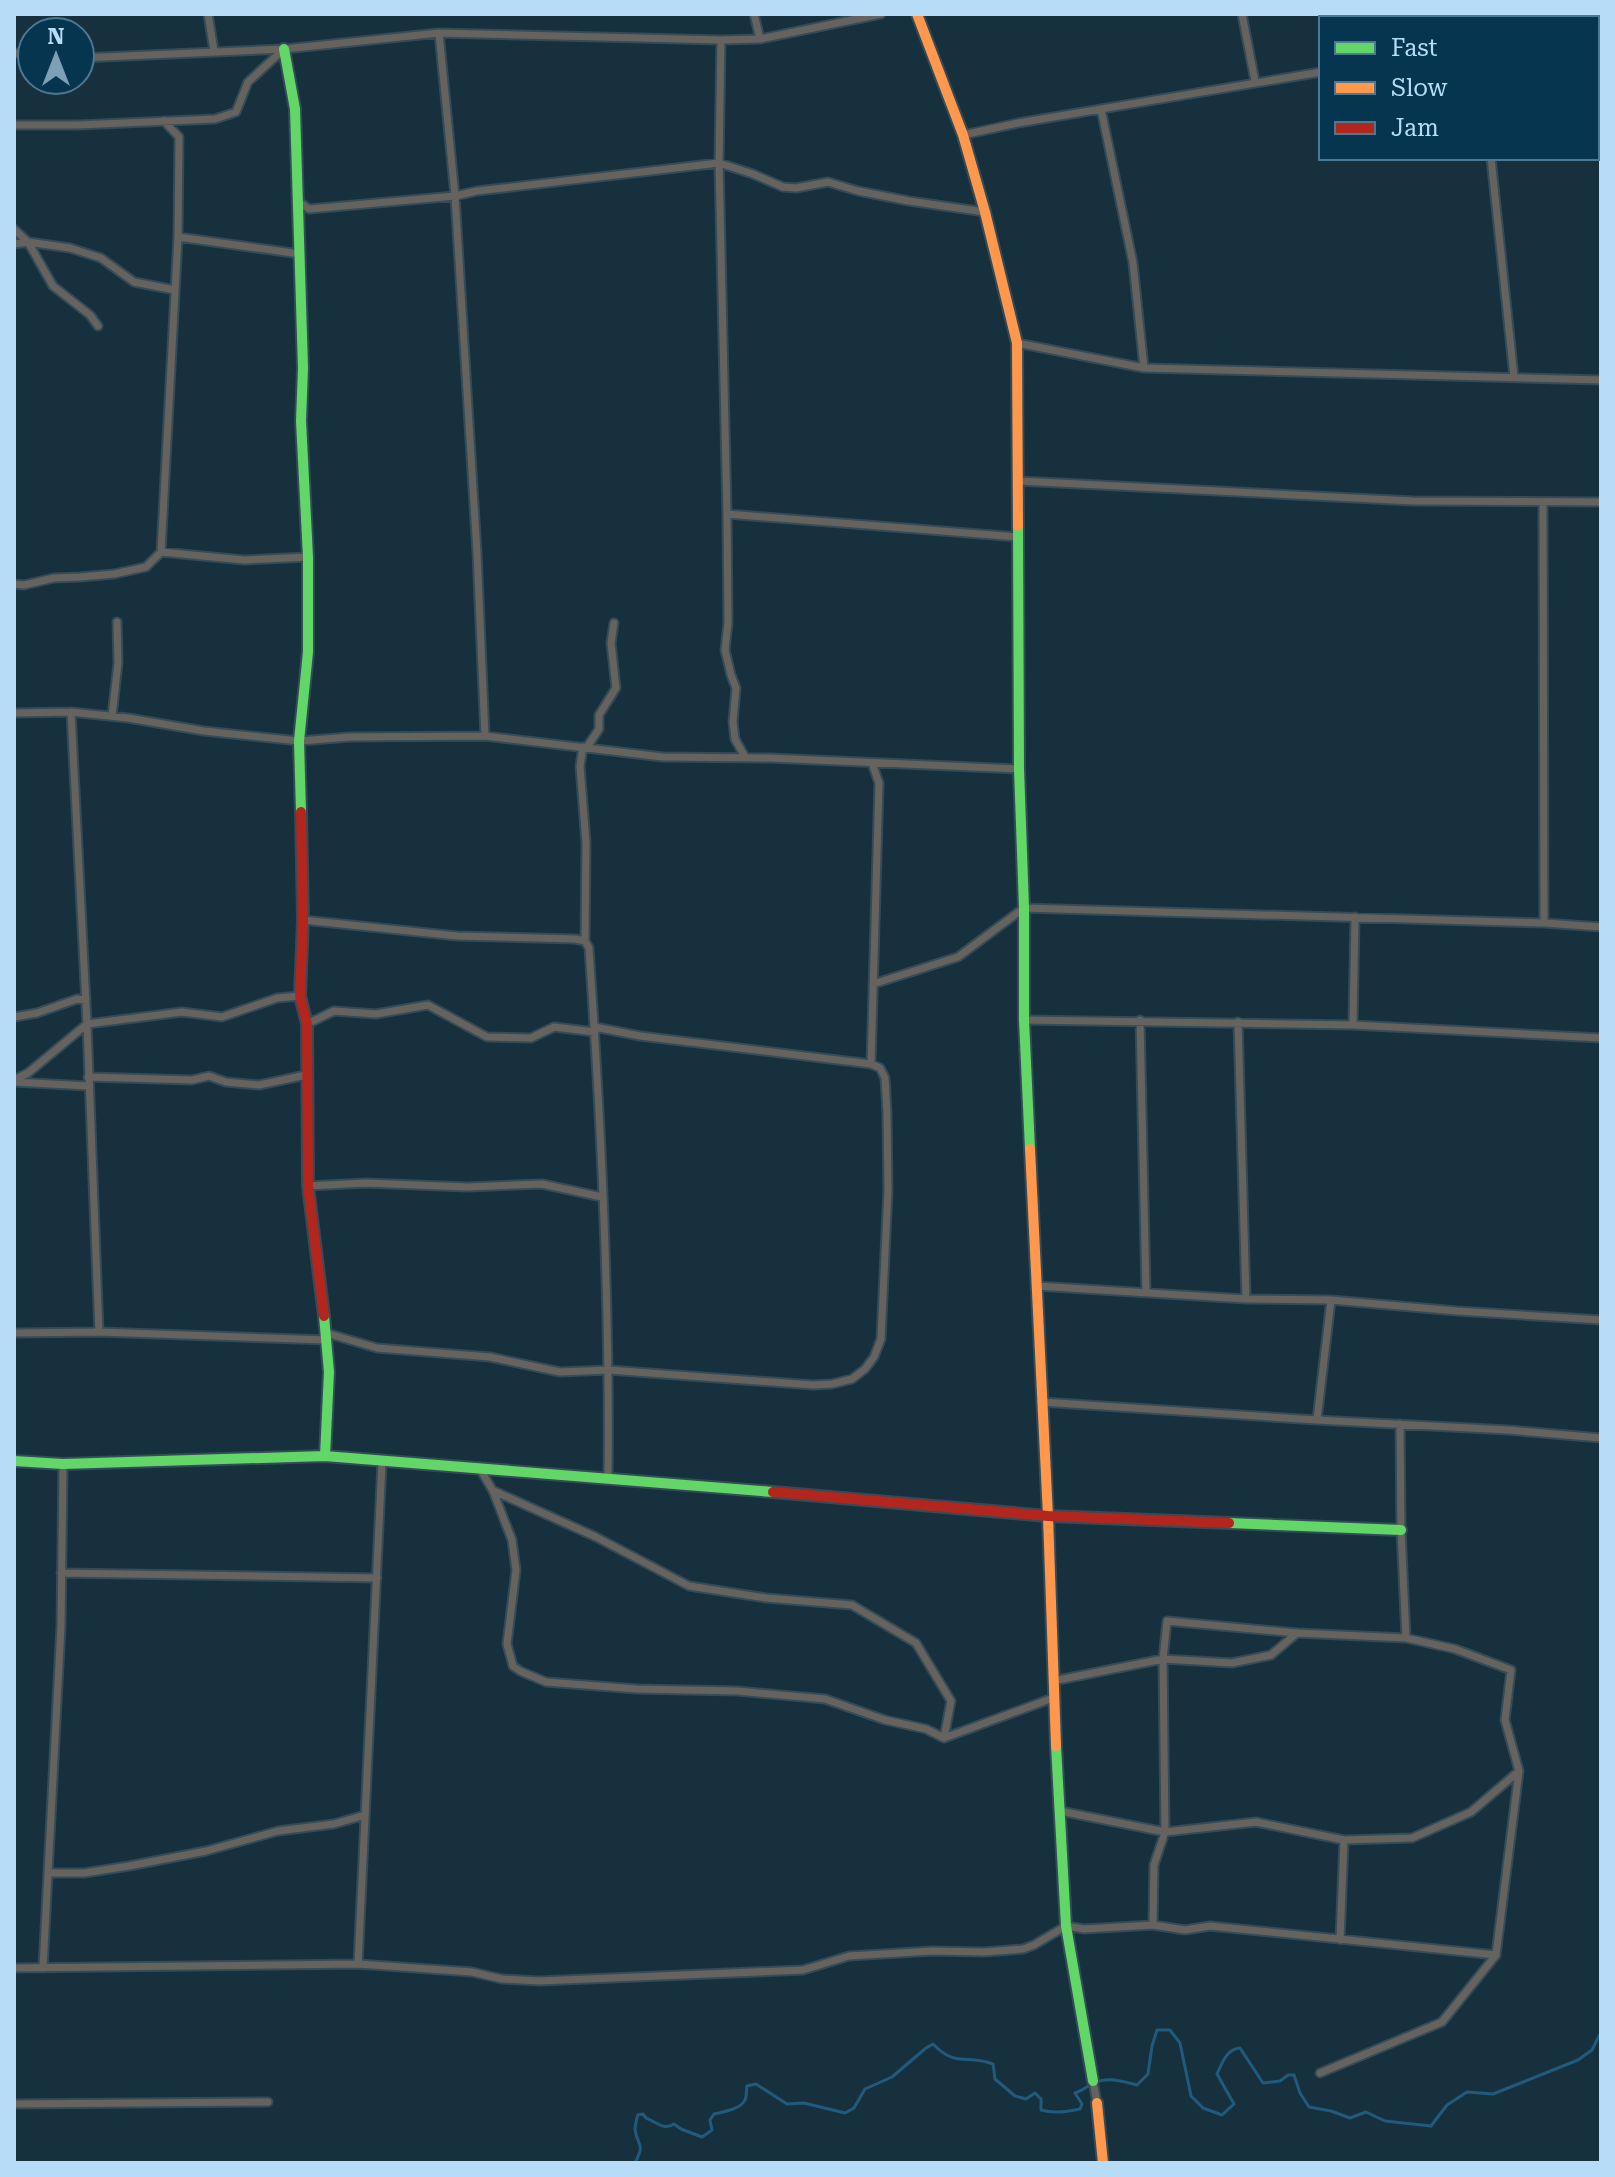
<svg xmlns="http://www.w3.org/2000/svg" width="1615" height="2177" font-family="'Roboto Serif',serif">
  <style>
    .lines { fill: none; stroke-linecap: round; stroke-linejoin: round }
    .stream { stroke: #205b7d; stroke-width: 3 }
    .street-casing { stroke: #344b58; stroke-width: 11 }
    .fast-casing { stroke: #344b58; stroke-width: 14 }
    .slow-casing { stroke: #344b58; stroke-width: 14 }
    .jam-casing { stroke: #344b58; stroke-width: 14 }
    .street { stroke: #66635f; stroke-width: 7 }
    .fast { stroke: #63d668; stroke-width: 10 }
    .slow { stroke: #ff974d; stroke-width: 10 }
    .jam { stroke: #b3261e; stroke-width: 10 }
  </style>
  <rect width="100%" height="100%" fill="#17303e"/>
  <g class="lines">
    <path class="stream" d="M 635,2163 C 646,2142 637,2147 635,2129 C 635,2128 637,2116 638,2115 L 643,2114 L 646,2118 C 657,2122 663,2131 674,2124 L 681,2129 L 702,2137 L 712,2130 L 710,2120 L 714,2114 C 723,2112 741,2109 745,2100 C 747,2096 746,2091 747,2086 L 756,2084 L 787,2104 L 804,2103 L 845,2113 L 854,2108 L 865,2089 L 892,2077 L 926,2048 L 933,2044 C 956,2068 966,2054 993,2064 L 995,2079 L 1015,2096 L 1026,2099 L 1035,2093 L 1041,2099 L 1041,2110 C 1054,2114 1067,2112 1080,2109 L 1082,2104 L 1075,2093 C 1082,2091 1086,2087 1092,2084 C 1107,2076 1121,2081 1137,2085 L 1148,2074 L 1152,2046 L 1157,2030 L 1170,2030 L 1180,2043 L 1191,2096 L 1203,2108 L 1222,2115 L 1234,2104 L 1217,2074 C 1222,2064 1226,2049 1240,2048 L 1263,2083 L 1280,2081 L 1288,2075 L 1294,2075 L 1300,2093 L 1309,2107 L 1331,2111 L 1350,2118 L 1366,2112 L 1385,2121 L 1431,2126 L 1447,2105 L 1467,2092 L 1493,2094 L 1578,2060 L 1592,2050 L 1601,2032"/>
    <defs>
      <path id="street" d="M 208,14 L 214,51
        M 754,14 L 760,39
        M 1242,14 L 1255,81
        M 1586,14 L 1587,18
        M 1597,27 L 1601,23
        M 439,33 L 455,196 L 477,553 L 485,736
        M 721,40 L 719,163 L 727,514 L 728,623 L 725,650 L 731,675 L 736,688 L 733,722 L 735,739 L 745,757
        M 14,53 L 32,54
        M 80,58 L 284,49 L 439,33 L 721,40 L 760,39 L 881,14
        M 1597,85 L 1601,124
        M 1101,109 L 1133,263 L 1144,368
        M 14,125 L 78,125 L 215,119 L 236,112 L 248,82 L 284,49
        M 963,135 L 1018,123 L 1321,72
        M 1491,158 L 1514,377
        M 298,201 L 309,209 L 455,196 L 477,191 L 719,163 L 753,174 L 783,187 L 796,188 L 828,182 L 858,191 L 909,201 L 985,212
        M 14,229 L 28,242 L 53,286 L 90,315 L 98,326
        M 178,237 L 300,254
        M 14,244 L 28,242 L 70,248 L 101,258 L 134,282 L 175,290
        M 1017,343 L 1144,368 L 1601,380
        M 1019,481 L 1413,501 L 1601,502
        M 1543,502 L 1544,923
        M 727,514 L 1019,537
        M 161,552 L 178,237 L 179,137 L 164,121
        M 14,584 L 24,585 L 54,578 L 80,577 L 114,574 L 146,567 L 161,552 L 244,560 L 308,557
        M 71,712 L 87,1024 L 99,1332
        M 14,713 L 71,712 L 128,718 L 204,731 L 299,741 L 350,737 L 485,736 L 663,757 L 770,758 L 1019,769
        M 112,716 L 118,663 L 117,622
        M 583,747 L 580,766 L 586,843 L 585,941 L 589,948 C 601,1125 610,1302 608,1479
        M 587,747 L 599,729 L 599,715 L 616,688 L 611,643 L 614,623
        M 303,920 L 457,936 L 575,939 L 585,941
        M 873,984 L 958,957 L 1024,908 L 1544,923 L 1601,927
        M 14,1017 L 37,1013 L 77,999 L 86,1000
        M 1024,1020 L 1353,1025 L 1601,1038
        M 1140,1020 L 1146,1292
        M 1238,1022 L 1246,1299
        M 307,1024 L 334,1011 L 376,1014 L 428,1005 L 487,1037 L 531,1038 L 554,1027 L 595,1032
        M 1353,1025 L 1355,917
        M 871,1064 L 879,783 L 872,763
        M 88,1077 L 192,1080 L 209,1076 L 226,1082 L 259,1085 L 306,1075
        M 14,1080 L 28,1073 L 87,1024 L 182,1012 L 222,1017 L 277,998 L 300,996
        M 14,1082 L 88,1086
        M 308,1186 L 366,1183 L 467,1187 L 542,1184 L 602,1197
        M 1037,1286 L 1246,1299 L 1331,1300 L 1457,1311 L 1601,1320
        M 14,1333 L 99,1332 L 327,1340
        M 326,1333 L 377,1348 L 490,1357 L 560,1372 L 609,1370 L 813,1385 L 832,1384 L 852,1379 L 865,1369 L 874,1357 L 881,1339 L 888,1190 L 887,1113 L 885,1078 L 880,1068 L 871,1064 L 640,1036 L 595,1027
        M 1041,1402 L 1317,1420 L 1508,1430 L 1601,1438
        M 1317,1420 L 1331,1300
        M 479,1467 L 493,1491 L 512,1540 L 516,1570 L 507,1644 L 513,1666 L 520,1671 L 546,1682 L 637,1689 L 737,1691 L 825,1699 L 885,1720 L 926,1729 L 944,1738 L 1053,1698
        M 494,1491 L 596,1537 L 689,1586 L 766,1598 L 852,1605 L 916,1643 L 951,1701 L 944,1738
        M 61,1573 L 377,1578
        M 1053,1681 L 1163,1659 L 1167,1621 L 1297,1633 L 1406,1638
        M 1060,1811 L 1165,1832 L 1256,1822 L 1344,1840 L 1412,1838 L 1471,1812 L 1519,1771 L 1505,1720 L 1511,1670 L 1455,1649 L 1406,1638 L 1401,1530 L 1400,1424
        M 48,1873 L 84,1873 L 129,1866 L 206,1851 L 278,1831 L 334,1824 L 365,1815
        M 1153,1925 L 1154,1865 L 1165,1832 L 1163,1659 L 1232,1663 L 1271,1655 L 1297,1633
        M 1340,1940 L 1344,1840
        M 358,1964 L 472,1972 L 502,1979 L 539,1981 L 803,1970 L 849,1956 L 932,1951 L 984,1952 L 1023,1949 L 1034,1945 L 1066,1926 L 1084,1929 L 1153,1925 L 1185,1930 L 1210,1926 L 1496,1955
        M 14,1968 L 358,1964 L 382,1462
        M 43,1968 L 61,1626 L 63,1464
        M 1320,2073 L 1442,2022 L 1496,1955 L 1519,1771
        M 1093,2081 L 1097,2103
        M 14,2104 L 268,2102"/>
      <path id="fast" d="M 284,49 L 295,109 L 303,368 L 301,421 L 308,557 L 308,652 L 299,741 L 301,812
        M 1018,526 L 1019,769 L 1024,908 L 1024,1020 L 1030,1149
        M 324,1316 L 329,1372 L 325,1456
        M 14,1461 L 63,1464 L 325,1456 L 773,1492
        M 1229,1523 L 1401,1530
        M 1056,1746 L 1066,1926 L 1093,2081"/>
      <path id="slow" d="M 917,14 L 963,135 L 985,212 L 1017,343 L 1018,526
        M 1030,1149 L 1048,1516 L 1056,1746
        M 1097,2103 L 1103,2163"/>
      <path id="jam" d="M 301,812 L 303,920 L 300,996 L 307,1024 L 308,1186 L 324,1316
        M 773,1492 L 1048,1516 L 1229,1523"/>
    </defs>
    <use href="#street" class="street-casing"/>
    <use href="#fast" class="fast-casing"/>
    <use href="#slow" class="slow-casing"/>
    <use href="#jam" class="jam-casing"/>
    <use href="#street" class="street"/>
    <use href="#fast" class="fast"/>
    <use href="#slow" class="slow"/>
    <use href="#jam" class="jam"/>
  </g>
  <rect width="1615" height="2177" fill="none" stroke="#b6dcf7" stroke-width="32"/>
  <rect x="1319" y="16" width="280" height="144" fill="#06354f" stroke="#4c7892" stroke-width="2"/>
  <rect x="1335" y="42" width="40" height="12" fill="#63d668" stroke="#4c7892" stroke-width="2"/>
  <text x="1391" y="56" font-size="24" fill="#b6dcf7">Fast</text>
  <rect x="1335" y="82" width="40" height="12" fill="#ff974d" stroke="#4c7892" stroke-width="2"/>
  <text x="1391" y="96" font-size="24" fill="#b6dcf7">Slow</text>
  <rect x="1335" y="122" width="40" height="12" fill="#b3261e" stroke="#4c7892" stroke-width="2"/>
  <text x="1391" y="136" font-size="24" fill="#b6dcf7">Jam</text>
  <g transform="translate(56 56)"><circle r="38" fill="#06354f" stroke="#4c7892" stroke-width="2"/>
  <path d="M0-6L14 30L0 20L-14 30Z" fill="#7ea0b6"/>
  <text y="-12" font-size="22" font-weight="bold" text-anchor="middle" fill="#b6dcf7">N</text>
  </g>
</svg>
